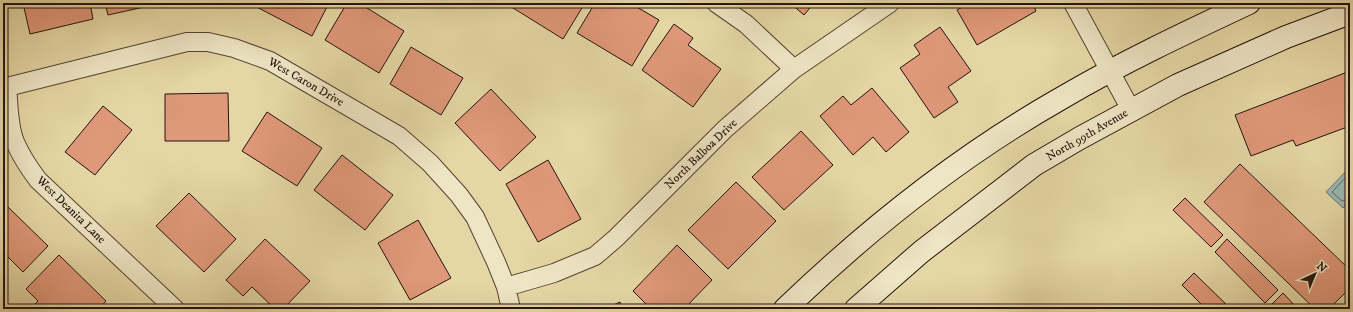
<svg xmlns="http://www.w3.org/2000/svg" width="1353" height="312" font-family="'IM FELL DW Pica',serif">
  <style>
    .water { fill: #99b7b1; stroke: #6b756f }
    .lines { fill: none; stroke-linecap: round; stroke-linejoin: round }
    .shore { stroke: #5f655e; stroke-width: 1 }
    .building { fill: #df9879; stroke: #25130c }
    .minor-casing { stroke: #554432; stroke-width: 20 }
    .secondary-casing { stroke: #25130c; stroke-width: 24 }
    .minor { stroke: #eee5c4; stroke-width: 18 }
    .secondary { stroke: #eee5c4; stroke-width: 22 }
    .labels { text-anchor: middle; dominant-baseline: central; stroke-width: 4; stroke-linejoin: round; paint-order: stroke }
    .street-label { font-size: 12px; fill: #25130c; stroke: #eee5c4 }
  </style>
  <rect width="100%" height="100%" fill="#e5d7a5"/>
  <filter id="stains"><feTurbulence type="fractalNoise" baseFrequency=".005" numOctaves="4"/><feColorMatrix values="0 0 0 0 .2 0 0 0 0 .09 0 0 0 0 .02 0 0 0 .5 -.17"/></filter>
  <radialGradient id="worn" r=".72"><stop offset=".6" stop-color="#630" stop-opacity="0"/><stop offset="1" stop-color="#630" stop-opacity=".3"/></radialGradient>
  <path class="water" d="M 1350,167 L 1350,201 L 1343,208 L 1326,192 Z"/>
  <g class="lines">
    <path class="shore" d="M 1350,173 L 1332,192 L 1342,201 L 1350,198"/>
  </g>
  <path class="building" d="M 23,3 L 90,3 L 93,19 L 30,34 Z
    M 105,3 L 162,3 L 108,15 Z
    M 252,3 L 329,3 L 312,36 L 251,4 Z
    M 347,3 L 359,3 L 404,31 L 379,73 L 325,40 Z
    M 505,3 L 585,3 L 563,39 Z
    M 595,3 L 630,3 L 659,20 L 632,66 L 577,33 Z
    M 790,3 L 814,3 L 804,15 Z
    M 969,3 L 1032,3 L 1036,11 L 977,45 L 957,10 Z
    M 674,24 L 693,38 L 688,45 L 721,69 L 693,107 L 642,70 Z
    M 940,27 L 971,71 L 948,87 L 958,102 L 934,118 L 900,68 L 920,54 L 914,45 Z
    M 411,47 L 463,78 L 441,115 L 390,84 Z
    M 1350,71 L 1350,126 L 1296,146 L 1293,140 L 1251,156 L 1235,115 Z
    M 872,88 L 909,132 L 886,152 L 873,137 L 853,155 L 820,116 L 843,96 L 851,105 Z
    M 491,89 L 536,137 L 500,171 L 455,123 Z
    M 228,93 L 229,141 L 165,141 L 165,94 Z
    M 103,106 L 132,130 L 95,175 L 65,152 Z
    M 267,112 L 322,148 L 297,186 L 242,151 Z
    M 801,131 L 833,165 L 784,210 L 752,177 Z
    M 342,155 L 393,195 L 365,230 L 314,190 Z
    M 548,160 L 581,219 L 538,242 L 506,184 Z
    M 1240,164 L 1350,270 L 1350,288 L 1329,309 L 1315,309 L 1204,202 Z
    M 736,182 L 776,221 L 728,269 L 688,230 Z
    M 189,193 L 236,239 L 204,272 L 156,226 Z
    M 1185,198 L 1223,235 L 1211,247 L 1173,210 Z
    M 6,205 L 48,246 L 23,272 L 3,252 L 3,208 Z
    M 418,220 L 451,278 L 410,300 L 378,243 Z
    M 265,239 L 310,281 L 283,309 L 275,309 L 252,287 L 243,296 L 226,280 Z
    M 1227,239 L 1278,290 L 1265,303 L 1215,252 Z
    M 677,245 L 712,280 L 684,309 L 651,309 L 633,291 Z
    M 59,255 L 106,301 L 99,309 L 30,309 L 38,301 L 26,289 Z
    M 1194,273 L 1231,309 L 1206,309 L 1182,285 Z
    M 1283,293 L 1298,309 L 1273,309 L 1270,306 Z
    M 620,302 L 623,309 L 605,309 Z"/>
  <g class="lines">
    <defs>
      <path id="minor" d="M 716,3 L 746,24 L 794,69
        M 1073,3 L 1131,110
        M 3,86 L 7,87 L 187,42 L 208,42 L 234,48 L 270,61 L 399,136 L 430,163 L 459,195 L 475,217 L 496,262 L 506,287 L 511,309
        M 7,87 C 9,105 8,125 15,142 C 21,156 29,168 38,180 L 175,309
        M 506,287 L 554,273 L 595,256 L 616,238 L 725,129 L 794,69 L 890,3"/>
      <path id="secondary" d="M 785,309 C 868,229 960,156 1060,99 C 1121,63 1185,33 1249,3
        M 856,309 L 921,252 L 1034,165 L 1080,138 L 1178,85 L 1286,37 L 1350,13"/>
    </defs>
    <use href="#minor" class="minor-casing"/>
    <use href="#secondary" class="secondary-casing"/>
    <use href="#minor" class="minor"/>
    <use href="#secondary" class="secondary"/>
  </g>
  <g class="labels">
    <g class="street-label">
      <text transform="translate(306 82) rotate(30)">West Caron Drive</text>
      <text transform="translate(1087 135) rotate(-30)">North 99th Avenue</text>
      <text transform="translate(701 154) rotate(-44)">North Balboa Drive</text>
      <text transform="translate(71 210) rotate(44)">West Deanita Lane</text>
    </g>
  </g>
  <rect width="1353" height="312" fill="none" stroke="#e5d7a5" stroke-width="16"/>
  <rect x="4" y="4" width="1345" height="304" fill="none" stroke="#25130c" stroke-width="2"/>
  <rect x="8" y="8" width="1337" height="296" fill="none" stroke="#25130c"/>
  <g transform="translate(1315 274) rotate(44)" stroke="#eee5c4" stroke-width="3" paint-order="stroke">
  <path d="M0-3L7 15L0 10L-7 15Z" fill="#25130c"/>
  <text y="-6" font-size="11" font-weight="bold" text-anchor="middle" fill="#25130c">N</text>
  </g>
  <rect width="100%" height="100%" filter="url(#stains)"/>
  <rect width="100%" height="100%" fill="url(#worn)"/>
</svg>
